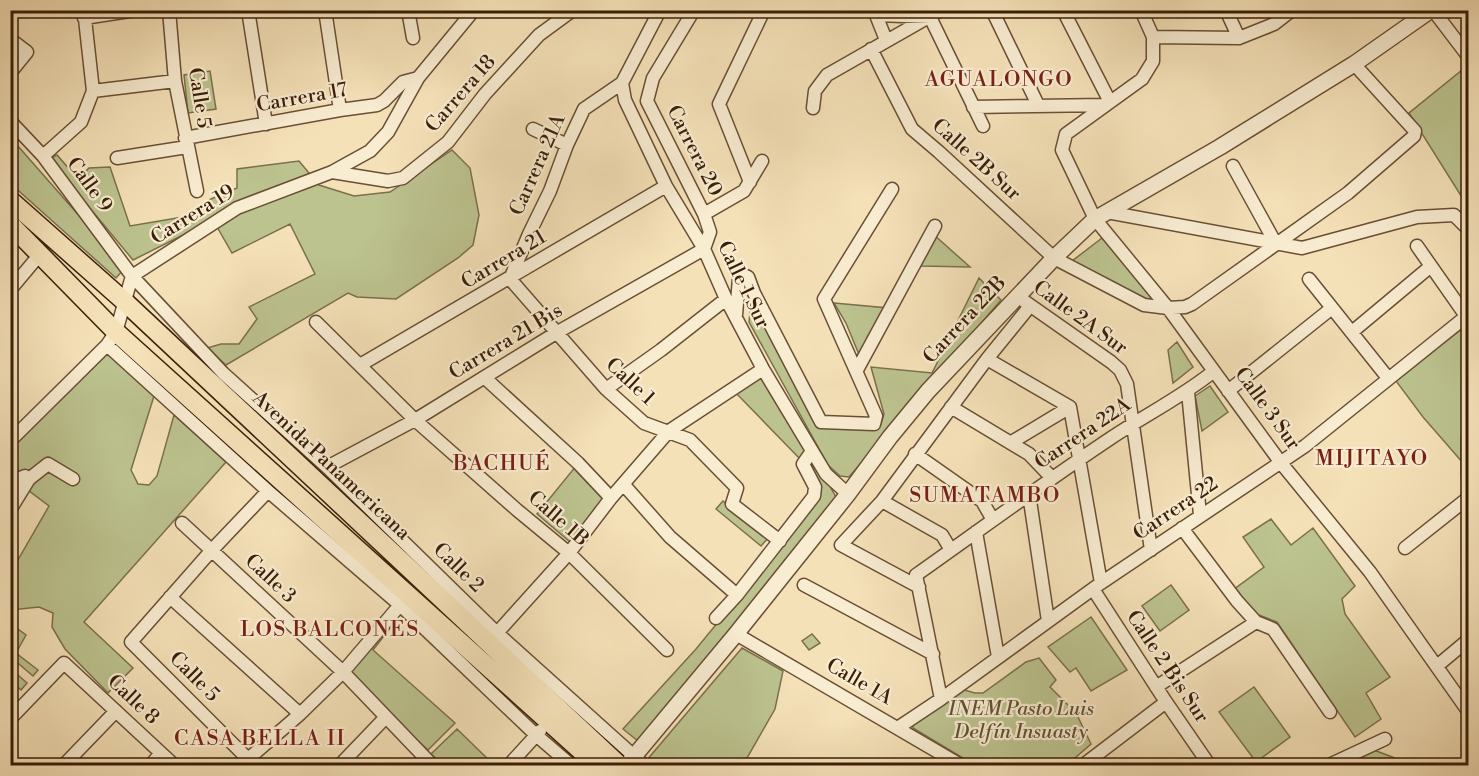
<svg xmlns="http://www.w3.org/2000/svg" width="1479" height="776" font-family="'Libre Bodoni',serif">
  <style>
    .green { fill: #bcc38f; stroke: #7b704c; stroke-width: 1.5 }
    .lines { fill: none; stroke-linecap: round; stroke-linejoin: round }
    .minor-casing { stroke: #694f35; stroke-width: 15 }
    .tertiary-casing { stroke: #694f35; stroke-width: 18 }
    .primary-casing { stroke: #3a1e09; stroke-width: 21 }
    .minor { stroke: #f8ecd1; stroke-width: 12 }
    .tertiary { stroke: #f8ecd1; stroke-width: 15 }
    .primary { stroke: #f5e1b8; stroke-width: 18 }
    .labels { text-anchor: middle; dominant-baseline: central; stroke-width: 4.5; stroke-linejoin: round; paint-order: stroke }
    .street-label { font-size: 20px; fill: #3a1e09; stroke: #f8ecd1 }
    .park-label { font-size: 20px; font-style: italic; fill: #615031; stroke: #f8ecd1 }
    .neighbourhood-label { font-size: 21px; letter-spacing: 1.5px; fill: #7a1f14; stroke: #f8ecd1 }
  </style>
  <rect width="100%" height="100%" fill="#f5e1b8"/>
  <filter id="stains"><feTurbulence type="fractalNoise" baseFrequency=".00333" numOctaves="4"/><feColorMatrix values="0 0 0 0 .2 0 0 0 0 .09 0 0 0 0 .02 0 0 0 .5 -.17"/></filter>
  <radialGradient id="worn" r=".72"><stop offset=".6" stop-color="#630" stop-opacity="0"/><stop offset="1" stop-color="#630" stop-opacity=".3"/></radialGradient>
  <path class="green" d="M 1467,66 L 1468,67 L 1468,207 L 1409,113 Z
    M 210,71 L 216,109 L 188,113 L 184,75 Z
    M 10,137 L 125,268 L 116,278 L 11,184 Z
    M 452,150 L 470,168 L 479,215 L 473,245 L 458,258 L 396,299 L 357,297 L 348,293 L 226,365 L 207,348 L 221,344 L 239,344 L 257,319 L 249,307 L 315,274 L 290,224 L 232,253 L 213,220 L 133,260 L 49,159 L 57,155 L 78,179 L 89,168 L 110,167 L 130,226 L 183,217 L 211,199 L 237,188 L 237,169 L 299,161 L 319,185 L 354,196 L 390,192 Z
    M 933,234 L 970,267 L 921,266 Z
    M 1106,235 L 1157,303 L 1145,300 L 1072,261 Z
    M 979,278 L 1001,300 L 849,477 L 840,476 L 828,465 L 749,322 L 752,292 L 825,423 L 881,424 L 884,414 L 871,367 L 932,373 Z
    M 834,303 L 888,308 L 860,357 L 846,323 Z
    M 1468,324 L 1468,424 L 1463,463 L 1423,417 L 1396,381 Z
    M 1177,342 L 1193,367 L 1173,383 L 1168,350 Z
    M 107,350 L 154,396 L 131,470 L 138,484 L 149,485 L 157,476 L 174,415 L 226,462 L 84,622 L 133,668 L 108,693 L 65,649 L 52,627 L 53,613 L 39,607 L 11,610 L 11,572 L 49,506 L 25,488 L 11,495 L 11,445 Z
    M 763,373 L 807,452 L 802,461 L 734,391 Z
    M 1210,386 L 1228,412 L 1202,431 L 1195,396 Z
    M 813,456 L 837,499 L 638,741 L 623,729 L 696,649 L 819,499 L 807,467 Z
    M 576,466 L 608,497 L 570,542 L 537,514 Z
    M 723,501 L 768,538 L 761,546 L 716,509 Z
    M 1271,519 L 1291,545 L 1313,528 L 1355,586 L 1342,599 L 1345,614 L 1390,677 L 1366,693 L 1381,719 L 1355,737 L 1277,622 L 1251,612 L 1233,590 L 1264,567 L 1243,537 Z
    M 1171,585 L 1189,610 L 1160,631 L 1142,606 Z
    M 392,611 L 398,618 L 373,650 L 455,723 L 428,750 L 343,672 Z
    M 1091,617 L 1127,670 L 1091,691 L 1076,668 L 1070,672 L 1048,647 Z
    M 11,624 L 26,635 L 16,653 L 38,670 L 33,676 L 13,659 L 11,661 Z
    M 812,634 L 820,643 L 809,650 L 802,641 Z
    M 742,648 L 783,671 L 775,709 L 743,765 L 651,766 L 646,761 Z
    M 1039,658 L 1056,680 L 1050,687 L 1076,713 L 1091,744 L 1067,765 L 971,765 L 968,761 L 913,728 L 913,722 L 961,689 L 975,693 L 983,693 L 1026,662 Z
    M 10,668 L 27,683 L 21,690 L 11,681 Z
    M 1254,687 L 1290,737 L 1256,762 L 1219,712 Z
    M 457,729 L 494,765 L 443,765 L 431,754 Z
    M 1371,749 L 1395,758 L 1393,765 L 1345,766 Z"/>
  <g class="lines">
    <defs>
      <path id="minor" d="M 169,10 L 175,81 L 197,191
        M 248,10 L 266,124
        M 325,10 L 340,110
        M 408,10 L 413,38
        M 874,10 L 886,40
        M 992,10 L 1038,105
        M 1063,10 L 1110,102
        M 1141,10 L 1153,37 L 1153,61 L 1142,79 L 1066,134 L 1062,150 L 1095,219 L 1168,308 L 1281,463 L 1370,572 L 1468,711
        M 1226,10 L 1239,38
        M 1433,10 L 1468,56
        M 876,15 L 930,17 L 983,126
        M 84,18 L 136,10
        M 1153,37 L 1239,38 L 1274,24 L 1292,10
        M 10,39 L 27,52 L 10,73
        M 871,49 L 912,129 L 939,152 L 1054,258 L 1144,305 L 1168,308 L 1185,307 L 1192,304 L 1348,193 L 1414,136 L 1415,131 L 1354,64
        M 622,83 L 625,100 L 666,186 L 704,249 L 726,299 L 763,369 L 826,474 L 848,494
        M 93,91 L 175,81
        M 973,107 L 1106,105
        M 813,108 L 815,91 L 827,75 L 941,10
        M 10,121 L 43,156 L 132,276 L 223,373 L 327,467 L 497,633 L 645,766
        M 533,129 L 567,145
        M 185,138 L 340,110 L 377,105 L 384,101 L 403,82 L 418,78
        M 43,156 L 81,122 L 93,91 L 84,10
        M 117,158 L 187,147
        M 1233,166 L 1276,244
        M 332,172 L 388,181 L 403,178 L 448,142 L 485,94 L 539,35 L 573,10
        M 750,182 L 719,104 L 764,10
        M 1107,212 L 1302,248 L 1417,217 L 1454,215 L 1468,229
        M 704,214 L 744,191 L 762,161
        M 1417,246 L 1466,316
        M 510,279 L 606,389 L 644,423 L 690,440 L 737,488 L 732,504 L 780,541
        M 510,279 L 529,234 L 550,191 L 567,145 L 584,109 L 622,83 L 660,10
        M 1309,279 L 1388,378
        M 10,290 L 41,253
        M 1024,301 L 1111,362 L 1120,370 L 1127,384 L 1151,550
        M 736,315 L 739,278 L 746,276 L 748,277 L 754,293 L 821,422 L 874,424 L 876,416 L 824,299 L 892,189
        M 316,322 L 415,420 L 517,510 L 569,553 L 667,650
        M 1352,332 L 1431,266
        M 107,345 L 268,491 L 400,605 L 536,735 L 572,766
        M 987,359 L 1070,407 L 1101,583
        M 360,365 L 666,186
        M 857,370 L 935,226
        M 485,378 L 578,463 L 611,498
        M 606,389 L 661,350 L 726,299
        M 1228,391 L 1332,308
        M 1188,392 L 1200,515
        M 951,407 L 1029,454 L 1052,478
        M 1468,436 L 1468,477
        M 10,441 L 107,345 L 116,332 L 132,276 L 237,208 L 332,172 L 370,151 L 388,132 L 418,78 L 474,10
        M 1010,443 L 1070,407
        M 915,454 L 982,501 L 993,520
        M 327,467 L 415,420 L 556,333 L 704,249 L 710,232 L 704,214 L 647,101 L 653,78 L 694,10
        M 29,479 L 48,464 L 73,479
        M 10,482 L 25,476 L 29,479 L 10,510
        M 624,485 L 670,537 L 737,595
        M 1029,494 L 1048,621
        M 882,501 L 942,535 L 951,550
        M 182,523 L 343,672 L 433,766
        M 1182,528 L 1237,601 L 1256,622 L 1273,629 L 1330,712
        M 976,532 L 998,657
        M 1405,548 L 1468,498
        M 804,585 L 933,654
        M 919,587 L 841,545 L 882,501 L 987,359 L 1030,306
        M 1093,589 L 1166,702 L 1210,766
        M 170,597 L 300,714
        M 716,618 L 737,595 L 814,496 L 815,487 L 803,464 L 812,451
        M 497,633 L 569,553 L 611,498 L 669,431 L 763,369
        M 736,634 L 962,766
        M 1437,666 L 1468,640
        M 1156,687 L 1256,622
        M 941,699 L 916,575 C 981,529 1045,482 1111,438 C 1145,415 1182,397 1214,371
        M 10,719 L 64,663 L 175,766
        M 899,727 L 941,699 L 1101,583 L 1305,446 L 1468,315
        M 63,766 L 116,711
        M 150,766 L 161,753
        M 240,766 L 300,714 L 343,672 L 400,605
        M 255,766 L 131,642 L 211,551 L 268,491
        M 339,766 L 385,718
        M 508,766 L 540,731
        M 1082,766 L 1166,702
        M 1327,766 L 1385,739"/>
      <path id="tertiary" d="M 626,766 L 736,634 L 848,494 L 890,437 L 928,391 L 1054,258 L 1095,219 L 1220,147 L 1354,64 L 1431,10"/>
      <path id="primary" d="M 10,200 L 124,301 L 620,766
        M 10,224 L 116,332 L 598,766"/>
    </defs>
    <use href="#minor" class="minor-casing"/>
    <use href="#tertiary" class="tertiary-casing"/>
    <use href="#primary" class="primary-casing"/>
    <use href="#minor" class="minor"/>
    <use href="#tertiary" class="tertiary"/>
    <use href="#primary" class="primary"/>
  </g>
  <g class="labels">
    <g class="street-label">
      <text transform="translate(461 94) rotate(-49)">Carrera 18</text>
      <text transform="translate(199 98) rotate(81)">Calle 5</text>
      <text transform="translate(302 98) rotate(-10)">Carrera 17</text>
      <text transform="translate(694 151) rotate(63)">Carrera 20</text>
      <text transform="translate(976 160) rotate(42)">Calle 2B Sur</text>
      <text transform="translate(538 165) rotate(-66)">Carrera 21A</text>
      <text transform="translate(89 185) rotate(54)">Calle 9</text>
      <text transform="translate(193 215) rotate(-32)">Carrera 19</text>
      <text transform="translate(504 260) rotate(-31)">Carrera 21</text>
      <text transform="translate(743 285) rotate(64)">Calle 1 Sur</text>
      <text transform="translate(1080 318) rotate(36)">Calle 2A Sur</text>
      <text transform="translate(965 320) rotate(-47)">Carrera 22B</text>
      <text transform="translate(506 342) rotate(-31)">Carrera 21 Bis</text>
      <text transform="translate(630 382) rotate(43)">Calle 1</text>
      <text transform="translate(1267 409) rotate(54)">Calle 3 Sur</text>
      <text transform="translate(1083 434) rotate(-34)">Carrera 22A</text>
      <text transform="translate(331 466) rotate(43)">Avenida Panamericana</text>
      <text transform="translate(1176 509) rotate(-34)">Carrera 22</text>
      <text transform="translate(558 519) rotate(41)">Calle 1B</text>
      <text transform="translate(458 568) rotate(44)">Calle 2</text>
      <text transform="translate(270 579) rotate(43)">Calle 3</text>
      <text transform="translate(1167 667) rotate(56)">Calle 2 Bis Sur</text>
      <text transform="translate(194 677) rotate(45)">Calle 5</text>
      <text transform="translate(859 682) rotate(30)">Calle 1A</text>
      <text transform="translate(133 700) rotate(43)">Calle 8</text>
    </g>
    <g class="park-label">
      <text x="1021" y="709">INEM Pasto Luis<tspan x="1021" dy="23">Delfín Insuasty</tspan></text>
    </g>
    <g class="neighbourhood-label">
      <text x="999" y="80">AGUALONGO</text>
      <text x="1372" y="459">MIJITAYO</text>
      <text x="502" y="464">BACHUÉ</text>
      <text x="985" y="496">SUMATAMBO</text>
      <text x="330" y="630">LOS BALCONES</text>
      <text x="260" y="739">CASA BELLA II</text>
    </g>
  </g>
  <rect width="1479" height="776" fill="none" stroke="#f5e1b8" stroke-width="36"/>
  <rect x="12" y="12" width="1455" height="752" fill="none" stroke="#3a1e09" stroke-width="3"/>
  <rect x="18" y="18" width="1443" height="740" fill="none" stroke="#3a1e09" stroke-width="1.5"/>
  <rect width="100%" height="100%" filter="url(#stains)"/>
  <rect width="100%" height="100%" fill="url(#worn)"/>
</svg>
